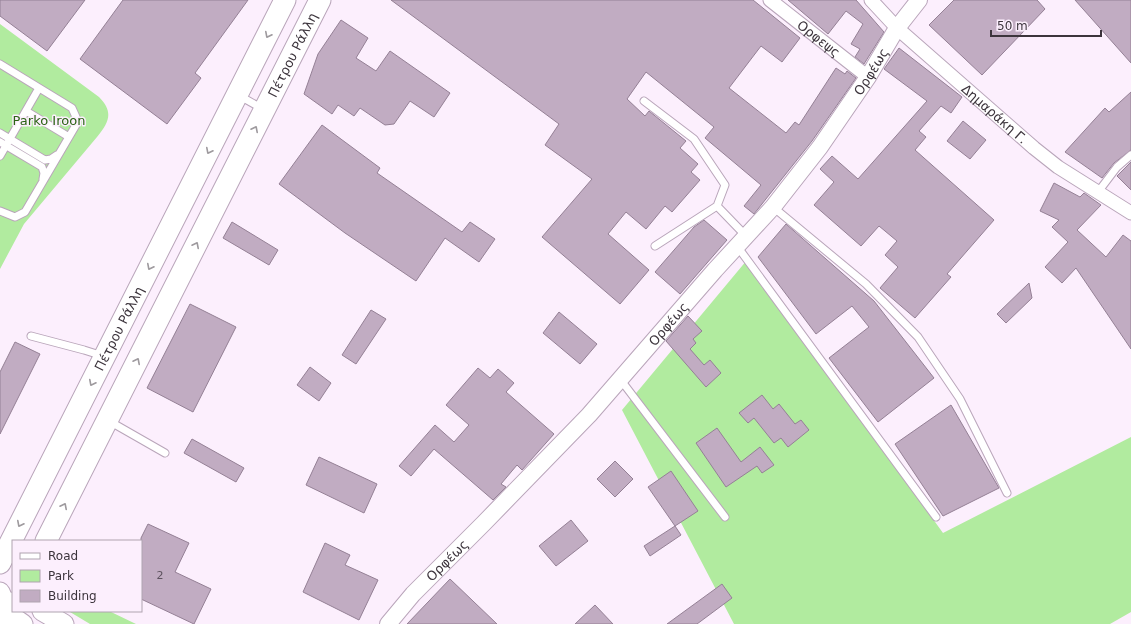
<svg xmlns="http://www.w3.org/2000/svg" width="1131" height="624" font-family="'DejaVu Sans',sans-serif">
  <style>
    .green { fill: #b1eb9f }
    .building { fill: #c1acc2; stroke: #948095 }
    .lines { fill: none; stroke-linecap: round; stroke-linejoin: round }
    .service-casing { stroke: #b9a5ba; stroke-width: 9 }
    .minor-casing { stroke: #b9a5ba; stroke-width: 15 }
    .tertiary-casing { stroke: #b9a5ba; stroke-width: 18 }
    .secondary-casing { stroke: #b9a5ba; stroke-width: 21 }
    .primary-casing { stroke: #b9a5ba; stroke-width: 23 }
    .service { stroke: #fff; stroke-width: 7 }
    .minor { stroke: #fff; stroke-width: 13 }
    .tertiary { stroke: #fff; stroke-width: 16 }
    .secondary { stroke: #fff; stroke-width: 19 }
    .primary { stroke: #fff; stroke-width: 21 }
    .oneway { stroke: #9e9a9e }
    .labels { text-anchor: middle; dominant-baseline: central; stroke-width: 3; stroke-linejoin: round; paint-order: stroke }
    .number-label { font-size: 11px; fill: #5d525e }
    .street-label { font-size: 13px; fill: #3c343c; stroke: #fceffd }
    .park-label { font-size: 13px; fill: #2b6315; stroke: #fceffd }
  </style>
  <rect width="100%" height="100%" fill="#fceffd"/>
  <path class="green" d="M 0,24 L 99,97 C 114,112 109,122 97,137 L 24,224 L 0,269 Z
    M 747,260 L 943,533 L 1131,437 L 1131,612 L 1110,624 L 734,624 L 622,410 Z
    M 72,611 L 109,611 L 136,624 L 90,624 L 70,612 Z"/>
  <path class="building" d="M 0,0 L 85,0 L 47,51 L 0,16 Z
    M 123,0 L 248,0 L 195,73 L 201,78 L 167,124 L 80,59 Z
    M 391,0 L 753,0 L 800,38 L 782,62 L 761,46 L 729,88 L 786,133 L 795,122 L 799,125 L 836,68 L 845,74 L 847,71 L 856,78 L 812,141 L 754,214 L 744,206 L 761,185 L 705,138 L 714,127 L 646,72 L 627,99 L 645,116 L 649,111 L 686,141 L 680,148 L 698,164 L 691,172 L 700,180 L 672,212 L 665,206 L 646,229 L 626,212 L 608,234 L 649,270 L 620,304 L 542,237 L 592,179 L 545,145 L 559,124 Z
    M 788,0 L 856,0 L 884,32 L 864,64 L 855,57 L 860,49 L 851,44 L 863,24 L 846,11 L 828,34 Z
    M 954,0 L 1037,0 L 1045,9 L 982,75 L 929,25 Z
    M 1075,0 L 1131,0 L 1131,63 Z
    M 341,20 L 368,38 L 356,58 L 376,71 L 390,51 L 450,93 L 434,117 L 410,101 L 394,124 L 385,125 L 360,108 L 354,116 L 338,105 L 332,114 L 304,94 L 318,54 Z
    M 899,48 L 962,97 L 951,113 L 941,106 L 919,131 L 926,137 L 915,150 L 994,220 L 947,274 L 951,277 L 915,318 L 880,288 L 898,267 L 885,255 L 897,241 L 879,226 L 861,246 L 814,205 L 834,182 L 820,169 L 832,156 L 858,179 L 927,101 L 884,69 Z
    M 1131,92 L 1131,150 L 1114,163 L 1102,178 L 1065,152 L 1105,108 L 1109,112 Z
    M 963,121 L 986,140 L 970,159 L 947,141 Z
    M 322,125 L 380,168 L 377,173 L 462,232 L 470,222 L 495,239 L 479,262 L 445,238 L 416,281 L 345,233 L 279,184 Z
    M 1131,162 L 1131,190 L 1117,176 Z
    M 1054,183 L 1080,197 L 1084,193 L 1101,205 L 1077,230 L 1106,257 L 1123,235 L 1131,241 L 1131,349 L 1076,268 L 1062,283 L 1045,267 L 1068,242 L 1052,227 L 1059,220 L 1040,211 Z
    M 704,220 L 727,240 L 680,294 L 655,272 L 694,227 Z
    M 232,222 L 278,250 L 269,265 L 223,238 Z
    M 786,224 L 874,301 L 934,378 L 878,422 L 829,358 L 869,327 L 852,306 L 816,334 L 758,257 Z
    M 1029,283 L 1032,298 L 1006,323 L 997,314 Z
    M 190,304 L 236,327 L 193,412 L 147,388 Z
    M 371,310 L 386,319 L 356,364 L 342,355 Z
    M 559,312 L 597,344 L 580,364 L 543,333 Z
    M 688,316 L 702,331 L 693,339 L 696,343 L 690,349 L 704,365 L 710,360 L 721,373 L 706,387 L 666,341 Z
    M 15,342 L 40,354 L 0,434 L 0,372 Z
    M 310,367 L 331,383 L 319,401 L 297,385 Z
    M 478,368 L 490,378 L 498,369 L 514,383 L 506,392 L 554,434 L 522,470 L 517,465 L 501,484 L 506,487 L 493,500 L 434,449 L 411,476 L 399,466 L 435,425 L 454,442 L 469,425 L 446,405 Z
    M 762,395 L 773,409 L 779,404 L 795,424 L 801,420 L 809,430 L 788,447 L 781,438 L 774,443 L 754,418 L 748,423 L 739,413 Z
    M 951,405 L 999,488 L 943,516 L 895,444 Z
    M 717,428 L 741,462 L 760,447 L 774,465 L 762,473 L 757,466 L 726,487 L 696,443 Z
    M 192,439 L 244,468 L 236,482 L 184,453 Z
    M 319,457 L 377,484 L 364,513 L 306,485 Z
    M 615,461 L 633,479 L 615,497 L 597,479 Z
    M 671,471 L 698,511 L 675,526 L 648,487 Z
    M 571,520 L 588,541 L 556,566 L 539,546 Z
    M 148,524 L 189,543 L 175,572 L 211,589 L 194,624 L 141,599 L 141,538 Z
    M 675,526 L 681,535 L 650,556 L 644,546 Z
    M 325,543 L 350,555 L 345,565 L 378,580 L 359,620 L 303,592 Z
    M 450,579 L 497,624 L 407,624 Z
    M 722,584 L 732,598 L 697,624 L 667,624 Z
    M 595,605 L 613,624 L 575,624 Z"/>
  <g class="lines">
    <defs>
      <path id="service" d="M 0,64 L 72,108 L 76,117 L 76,125 L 25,212 L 15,217 L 0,211
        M 238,95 L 263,109
        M 644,101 L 694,139 L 725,185 L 717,206 L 746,236
        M 26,111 L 69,137
        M 0,133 L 45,160 L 51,159 L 57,155
        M 0,142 L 42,167 L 44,173 L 43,179
        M 0,156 L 39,88
        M 1098,192 L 1117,167 L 1131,155
        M 773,207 L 866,284 L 918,337 L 960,399 L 1007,493
        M 655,246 L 717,206
        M 737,246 L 936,517
        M 31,336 L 84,350 L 103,356
        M 620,379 L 725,517
        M 109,421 L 165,453"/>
      <g id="minor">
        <path id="s1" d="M 770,0 L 868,77"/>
        <path id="s2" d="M 871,0 L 897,28 L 1034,148 L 1058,167 L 1131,213"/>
      </g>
      <g id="tertiary">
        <path id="s3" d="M 388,624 L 413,594 L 483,524 L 589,415 L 715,270 L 773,207 L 820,147 L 868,77 L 897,28 L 919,0"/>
      </g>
      <path id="secondary" d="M 0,592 L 10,615 L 23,624
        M 42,611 L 64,624"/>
      <g id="primary">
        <path id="s4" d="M 46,541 L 320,0"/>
        <path id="s5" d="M 0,563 L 285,0"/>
        <path d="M 1,624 L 13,603"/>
      </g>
    </defs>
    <use href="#service" class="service-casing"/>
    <use href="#minor" class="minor-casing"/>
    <use href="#tertiary" class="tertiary-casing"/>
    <use href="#secondary" class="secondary-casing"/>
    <use href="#primary" class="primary-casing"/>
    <use href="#service" class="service"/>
    <use href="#minor" class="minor"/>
    <use href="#tertiary" class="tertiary"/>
    <use href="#secondary" class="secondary"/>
    <use href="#primary" class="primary"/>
  </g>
  <defs><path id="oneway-chevron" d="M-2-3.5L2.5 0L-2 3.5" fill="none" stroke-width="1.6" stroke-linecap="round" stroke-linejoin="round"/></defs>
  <g class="oneway">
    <use href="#oneway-chevron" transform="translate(268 35) rotate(117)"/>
    <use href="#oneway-chevron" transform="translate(255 129) rotate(-63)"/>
    <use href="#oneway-chevron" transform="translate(209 151) rotate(117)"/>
    <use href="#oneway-chevron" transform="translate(196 245) rotate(-63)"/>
    <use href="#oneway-chevron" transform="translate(150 267) rotate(117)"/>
    <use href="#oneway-chevron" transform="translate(137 361) rotate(-63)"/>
    <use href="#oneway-chevron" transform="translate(92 383) rotate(117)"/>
    <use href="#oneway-chevron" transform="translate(64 506) rotate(-63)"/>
    <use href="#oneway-chevron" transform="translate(20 524) rotate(117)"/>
  </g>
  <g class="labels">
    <g class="number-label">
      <text x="160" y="575">2</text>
    </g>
    <g class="street-label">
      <text stroke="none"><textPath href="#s1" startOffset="62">Ορφεψς</textPath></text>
      <text stroke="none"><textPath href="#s4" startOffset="545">Πέτρου Ράλλη</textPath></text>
      <text stroke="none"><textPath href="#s3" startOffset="735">Ορφέως</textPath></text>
      <text stroke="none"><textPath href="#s2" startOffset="168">Δημαράκη Γ.</textPath></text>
      <text stroke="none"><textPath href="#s3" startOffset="411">Ορφέως</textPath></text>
      <text stroke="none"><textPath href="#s5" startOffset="263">Πέτρου Ράλλη</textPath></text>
      <text stroke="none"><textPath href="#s3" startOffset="87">Ορφέως</textPath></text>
    </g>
    <g class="park-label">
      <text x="49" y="120">Parko Iroon</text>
    </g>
  </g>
  <rect x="12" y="540" width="130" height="72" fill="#fceffd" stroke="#afa4b0"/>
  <rect x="20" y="553" width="20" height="6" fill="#ffffff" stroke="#afa4b0"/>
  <text x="48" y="560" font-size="12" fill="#3c343c">Road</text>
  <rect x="20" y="570" width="20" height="12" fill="#b1eb9f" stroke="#afa4b0"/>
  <text x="48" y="580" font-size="12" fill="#3c343c">Park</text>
  <rect x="20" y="590" width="20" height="12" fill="#c1acc2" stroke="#afa4b0"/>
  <text x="48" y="600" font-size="12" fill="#3c343c">Building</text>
  <path d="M991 30v6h110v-6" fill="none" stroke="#3c343c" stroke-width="2"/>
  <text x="997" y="30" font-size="12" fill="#3c343c" stroke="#fceffd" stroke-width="3" paint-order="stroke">50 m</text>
</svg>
